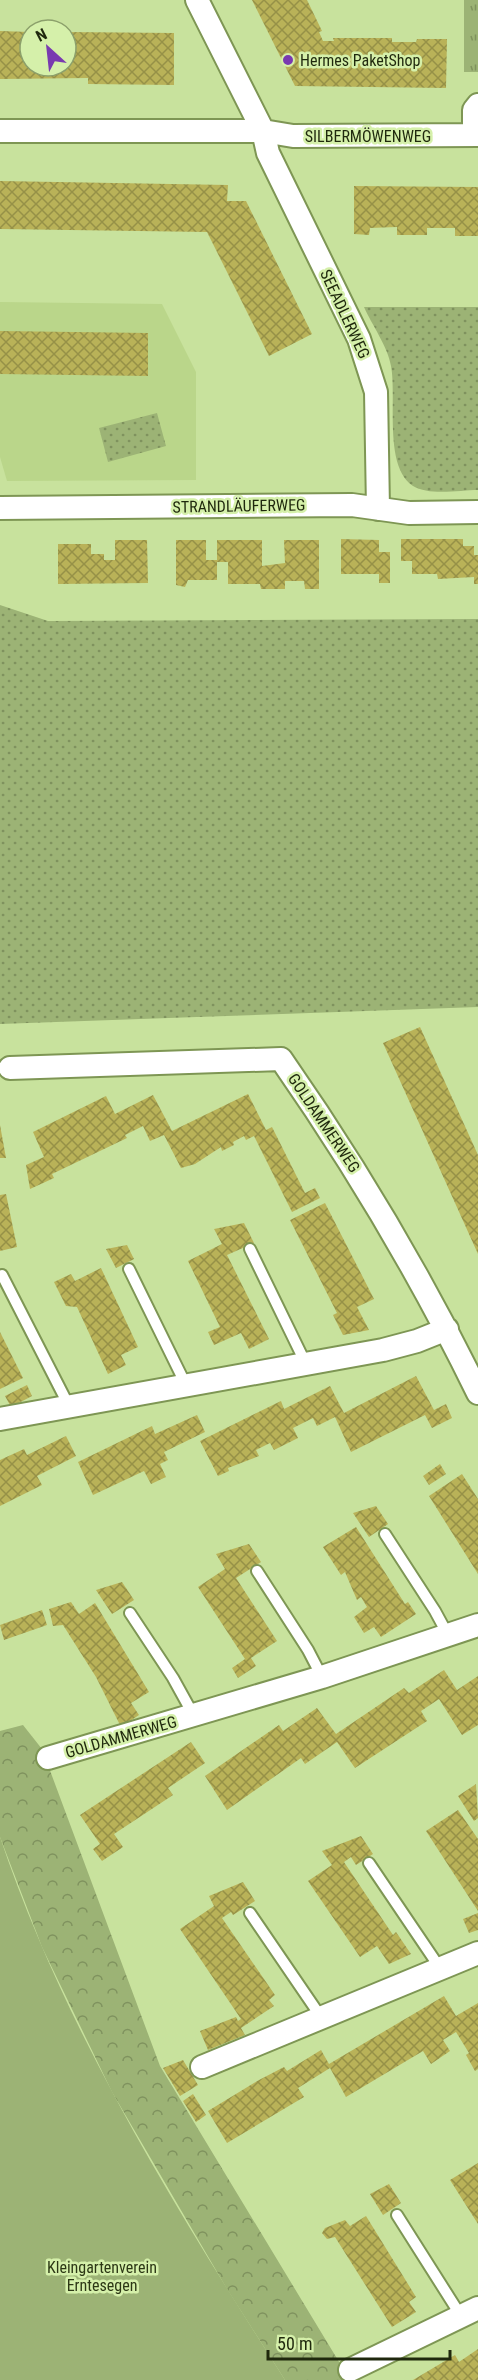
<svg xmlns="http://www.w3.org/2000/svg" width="478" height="2380" font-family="'Roboto Condensed',sans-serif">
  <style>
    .built { fill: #bad68a }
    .grass { fill: url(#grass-tufts) }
    .forest { fill: url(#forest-crowns) }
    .park { fill: url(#park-dots) }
    .garden { fill: #9cb375 }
    .building { fill: url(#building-cross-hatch) }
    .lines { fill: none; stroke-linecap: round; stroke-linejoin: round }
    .service-casing { stroke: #7e9654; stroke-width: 14 }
    .minor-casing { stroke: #7e9654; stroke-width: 26 }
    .service { stroke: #fff; stroke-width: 10 }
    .minor { stroke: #fff; stroke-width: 22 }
    .poi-dot { fill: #793ab0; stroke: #d5f0aa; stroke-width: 2 }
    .labels { text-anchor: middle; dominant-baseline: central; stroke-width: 5; stroke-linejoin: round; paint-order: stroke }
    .poi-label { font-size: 16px; fill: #1f280d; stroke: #d5f0aa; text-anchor: start }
    .street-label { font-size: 16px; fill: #1f280d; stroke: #d5f0aa }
    .park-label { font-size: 16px; fill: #2c3715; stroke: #d5f0aa }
  </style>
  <defs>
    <pattern id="grass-tufts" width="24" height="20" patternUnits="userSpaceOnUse" patternTransform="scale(1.5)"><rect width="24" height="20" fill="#9cb375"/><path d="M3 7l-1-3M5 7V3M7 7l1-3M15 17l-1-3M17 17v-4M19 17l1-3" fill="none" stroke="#7f925e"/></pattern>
    <pattern id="forest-crowns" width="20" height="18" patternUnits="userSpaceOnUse" patternTransform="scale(1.5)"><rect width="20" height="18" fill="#9cb375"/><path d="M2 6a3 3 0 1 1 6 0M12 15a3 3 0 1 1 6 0" fill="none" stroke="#7f925e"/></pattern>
    <pattern id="park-dots" width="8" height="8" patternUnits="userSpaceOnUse" patternTransform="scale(1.5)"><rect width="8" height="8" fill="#9cb375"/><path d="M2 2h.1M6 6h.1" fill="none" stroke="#7f925e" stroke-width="1.8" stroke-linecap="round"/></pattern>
    <pattern id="building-cross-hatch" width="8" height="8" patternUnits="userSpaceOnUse" patternTransform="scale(1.5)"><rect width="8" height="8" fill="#b9b258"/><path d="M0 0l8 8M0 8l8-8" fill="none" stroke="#969147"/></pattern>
  </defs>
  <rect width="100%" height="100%" fill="#c8e29d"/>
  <path class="built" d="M 0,302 L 162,304 L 196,372 L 196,480 L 7,481 L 0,457 Z"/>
  <path class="grass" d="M 464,0 L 478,0 L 478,72 L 464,72 Z"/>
  <path class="forest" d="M 23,1725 L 42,1749 L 160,2066 L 350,2380 L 285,2380 L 227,2289 L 112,2092 L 42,1947 L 0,1837 L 0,1731 Z"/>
  <path class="park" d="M 364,307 L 478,307 L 478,490 C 460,490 429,496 413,486 C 383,467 397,397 391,366 C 388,347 372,325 364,307 Z
    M 157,413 L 166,446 L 108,462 L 99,428 Z
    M 0,605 L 48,621 L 478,619 L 478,1007 L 0,1024 Z"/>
  <path class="garden" d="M 0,1837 C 65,2031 175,2208 285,2380 L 0,2380 Z"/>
  <path class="building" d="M 252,0 L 307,0 L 322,31 L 319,32 L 323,41 L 334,41 L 333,38 L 392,38 L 392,42 L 416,42 L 417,39 L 447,39 L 446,88 L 295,86 Z
    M 0,31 L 30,32 L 30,66 L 66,66 L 66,32 L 174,33 L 174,85 L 88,84 L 88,78 L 0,79 Z
    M 0,181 L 228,185 L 227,201 L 246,201 L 312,334 L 269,356 L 207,232 L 0,229 Z
    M 354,186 L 478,187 L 478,236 L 455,236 L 455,228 L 427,228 L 427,235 L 397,235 L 397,227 L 370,228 L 369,235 L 354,234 Z
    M 0,331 L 148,333 L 148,376 L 0,374 Z
    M 341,539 L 379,540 L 379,552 L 390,552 L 390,583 L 379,583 L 379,574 L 341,574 Z
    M 401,539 L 463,539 L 463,546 L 474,546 L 474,555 L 478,555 L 478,584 L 474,584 L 474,577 L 438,579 L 437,574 L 412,574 L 412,561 L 401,561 Z
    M 115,540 L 147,540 L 148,583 L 58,584 L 58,544 L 91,544 L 91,554 L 104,554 L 104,560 L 115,560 Z
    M 176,540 L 206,540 L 206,560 L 217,560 L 217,580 L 188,580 L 185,587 L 176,585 Z
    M 217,540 L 262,540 L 262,566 L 285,563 L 284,540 L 319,540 L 319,589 L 305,589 L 304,581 L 285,581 L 285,589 L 261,589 L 260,584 L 228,584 L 228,562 L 217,562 Z
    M 420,1027 L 478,1155 L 478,1254 L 383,1043 Z
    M 248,1094 L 266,1130 L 272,1127 L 305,1193 L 315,1188 L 320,1198 L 292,1212 L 254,1136 L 246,1140 L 244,1136 L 233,1142 L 234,1145 L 222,1151 L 221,1147 L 195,1164 L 181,1168 L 164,1135 L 150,1141 L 143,1126 L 125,1135 L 127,1138 L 52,1174 L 54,1178 L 30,1189 L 26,1165 L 44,1157 L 33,1132 L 106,1096 L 115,1114 L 153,1095 L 172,1131 Z
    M 0,1125 L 6,1158 L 0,1158 Z
    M 6,1194 L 17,1247 L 0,1251 L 0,1195 Z
    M 325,1203 L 374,1299 L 357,1307 L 369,1330 L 343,1335 L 333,1315 L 337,1313 L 290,1220 Z
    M 244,1223 L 254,1243 L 227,1255 L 269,1339 L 249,1349 L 241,1333 L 214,1345 L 208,1332 L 220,1327 L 188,1261 L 222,1244 L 214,1229 Z
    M 127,1245 L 134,1259 L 116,1268 L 106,1249 Z
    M 101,1268 L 138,1347 L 121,1355 L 126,1365 L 108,1374 L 77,1307 L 66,1306 L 54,1282 L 71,1274 L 75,1281 Z
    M 0,1332 L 23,1378 L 0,1389 Z
    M 416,1376 L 434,1410 L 446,1404 L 452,1418 L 432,1428 L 425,1415 L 351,1452 L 335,1417 L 317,1426 L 313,1418 L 293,1428 L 298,1438 L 274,1450 L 270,1443 L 256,1450 L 259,1456 L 228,1468 L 229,1471 L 218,1476 L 200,1441 L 281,1401 L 284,1409 L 330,1386 L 344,1413 Z
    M 27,1385 L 32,1396 L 11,1407 L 5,1396 Z
    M 197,1415 L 205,1432 L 164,1452 L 168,1460 L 160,1464 L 166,1477 L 151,1484 L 144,1471 L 93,1495 L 78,1462 L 152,1426 L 155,1434 Z
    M 66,1436 L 76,1456 L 37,1476 L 42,1485 L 0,1506 L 0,1460 L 24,1449 L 27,1455 Z
    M 440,1464 L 446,1474 L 429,1485 L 423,1476 Z
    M 462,1474 L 478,1499 L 478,1574 L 429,1496 Z
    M 376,1506 L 388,1524 L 369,1537 L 353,1513 Z
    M 356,1527 L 405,1604 L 408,1602 L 416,1614 L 381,1637 L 374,1627 L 364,1633 L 354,1617 L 367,1607 L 361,1597 L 357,1600 L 345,1572 L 341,1575 L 323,1547 Z
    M 249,1544 L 261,1562 L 236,1578 L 277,1641 L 251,1658 L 256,1666 L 238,1678 L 232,1668 L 245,1659 L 198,1587 L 225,1569 L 216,1554 Z
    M 122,1582 L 134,1600 L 112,1614 L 96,1590 Z
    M 71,1602 L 79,1614 L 95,1603 L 149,1692 L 131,1703 L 139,1715 L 121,1727 L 96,1677 L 63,1625 L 53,1626 L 49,1609 Z
    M 42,1610 L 47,1625 L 4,1640 L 0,1625 Z
    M 444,1670 L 457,1690 L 478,1676 L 478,1725 L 462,1735 L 439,1699 L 421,1711 L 427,1721 L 355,1768 L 337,1742 L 305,1764 L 301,1758 L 227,1810 L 205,1776 L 279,1725 L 283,1731 L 317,1708 L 336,1734 L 404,1688 L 409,1693 Z
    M 191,1742 L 205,1763 L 168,1788 L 173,1795 L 114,1834 L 123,1847 L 102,1861 L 93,1849 L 100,1844 L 80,1815 Z
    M 476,1784 L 478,1818 L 474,1821 L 458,1796 Z
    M 458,1810 L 478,1839 L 478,1911 L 426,1831 Z
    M 361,1836 L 373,1854 L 356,1865 L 351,1857 L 344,1862 L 393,1935 L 396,1932 L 411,1954 L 389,1964 L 377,1946 L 360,1957 L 308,1881 L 332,1865 L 322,1851 Z
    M 243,1882 L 255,1901 L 233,1915 L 231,1912 L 222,1918 L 275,1995 L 269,2000 L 274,2006 L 241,2028 L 245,2035 L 208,2050 L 200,2031 L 236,2017 L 238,2021 L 241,2019 L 180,1929 L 214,1906 L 209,1896 Z
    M 478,1913 L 478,1930 L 469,1933 L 463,1919 Z
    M 444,1996 L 456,2016 L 478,2003 L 478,2069 L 475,2071 L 466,2055 L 469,2053 L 456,2032 L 443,2040 L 450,2051 L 431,2064 L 423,2051 L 346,2097 L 330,2068 L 298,2088 L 304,2097 L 227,2143 L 208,2111 L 259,2080 L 284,2067 L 287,2071 L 321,2050 L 329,2064 Z
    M 183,2060 L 198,2085 L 180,2096 L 163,2068 Z
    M 193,2094 L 206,2115 L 196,2122 L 183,2101 Z
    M 478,2163 L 478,2224 L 450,2180 Z
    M 389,2184 L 401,2203 L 383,2215 L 370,2194 Z
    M 366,2216 L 416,2297 L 409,2302 L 416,2312 L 392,2327 L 335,2237 L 327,2239 L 322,2233 L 325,2228 L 345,2220 L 350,2226 Z
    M 478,2349 L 478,2380 L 413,2380 L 455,2355 L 459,2362 Z"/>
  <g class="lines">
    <defs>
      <path id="service" d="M 250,1249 L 306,1364
        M 129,1269 L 186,1385
        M 2,1275 L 69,1406
        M 385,1534 L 435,1611 L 448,1635
        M 257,1571 L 308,1650 L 322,1677
        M 130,1613 L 173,1678 L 194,1716
        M 369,1863 L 440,1968
        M 250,1913 L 321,2017
        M 397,2215 L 461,2316"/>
      <path id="minor" d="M 197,0 L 263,131 L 268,153 L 359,339 L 376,392 L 378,509
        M 0,131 L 263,131 L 293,136 L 478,135
        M 474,135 L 474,110 L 478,105
        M 0,508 L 352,505 L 409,513 L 478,512
        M 10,1068 L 281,1059 C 357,1168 420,1274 478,1393
        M 0,1419 L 383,1350 L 417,1341 L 447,1329
        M 48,1758 L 322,1677 L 478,1625
        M 202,2067 L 478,1953
        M 350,2370 L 478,2308"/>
    </defs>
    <use href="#service" class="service-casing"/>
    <use href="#minor" class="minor-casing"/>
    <use href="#service" class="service"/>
    <use href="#minor" class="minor"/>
  </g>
  <circle class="poi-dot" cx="288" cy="60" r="6"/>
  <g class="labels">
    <g class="poi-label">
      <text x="300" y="60">Hermes PaketShop</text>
    </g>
    <g class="street-label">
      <text x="368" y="136">SILBERMÖWENWEG</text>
      <text transform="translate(345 314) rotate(65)">SEEADLERWEG</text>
      <text transform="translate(239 506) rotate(-1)">STRANDLÄUFERWEG</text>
      <text transform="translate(324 1123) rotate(56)">GOLDAMMERWEG</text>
      <text transform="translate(121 1737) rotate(-16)">GOLDAMMERWEG</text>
    </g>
    <g class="park-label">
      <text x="102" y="2267">Kleingartenverein<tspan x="102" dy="18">Erntesegen</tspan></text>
    </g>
  </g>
  <g transform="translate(48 48) rotate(333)"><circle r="28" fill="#d5f0aa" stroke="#8ca06b" stroke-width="1.5"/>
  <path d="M0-4.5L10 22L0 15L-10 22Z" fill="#793ab0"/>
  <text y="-9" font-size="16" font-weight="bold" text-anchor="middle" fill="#1f280d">N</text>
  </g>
  <path d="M268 2350v9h182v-9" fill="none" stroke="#1f280d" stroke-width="3"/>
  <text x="277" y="2350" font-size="18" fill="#1f280d" stroke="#d5f0aa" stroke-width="4.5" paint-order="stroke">50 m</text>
</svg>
